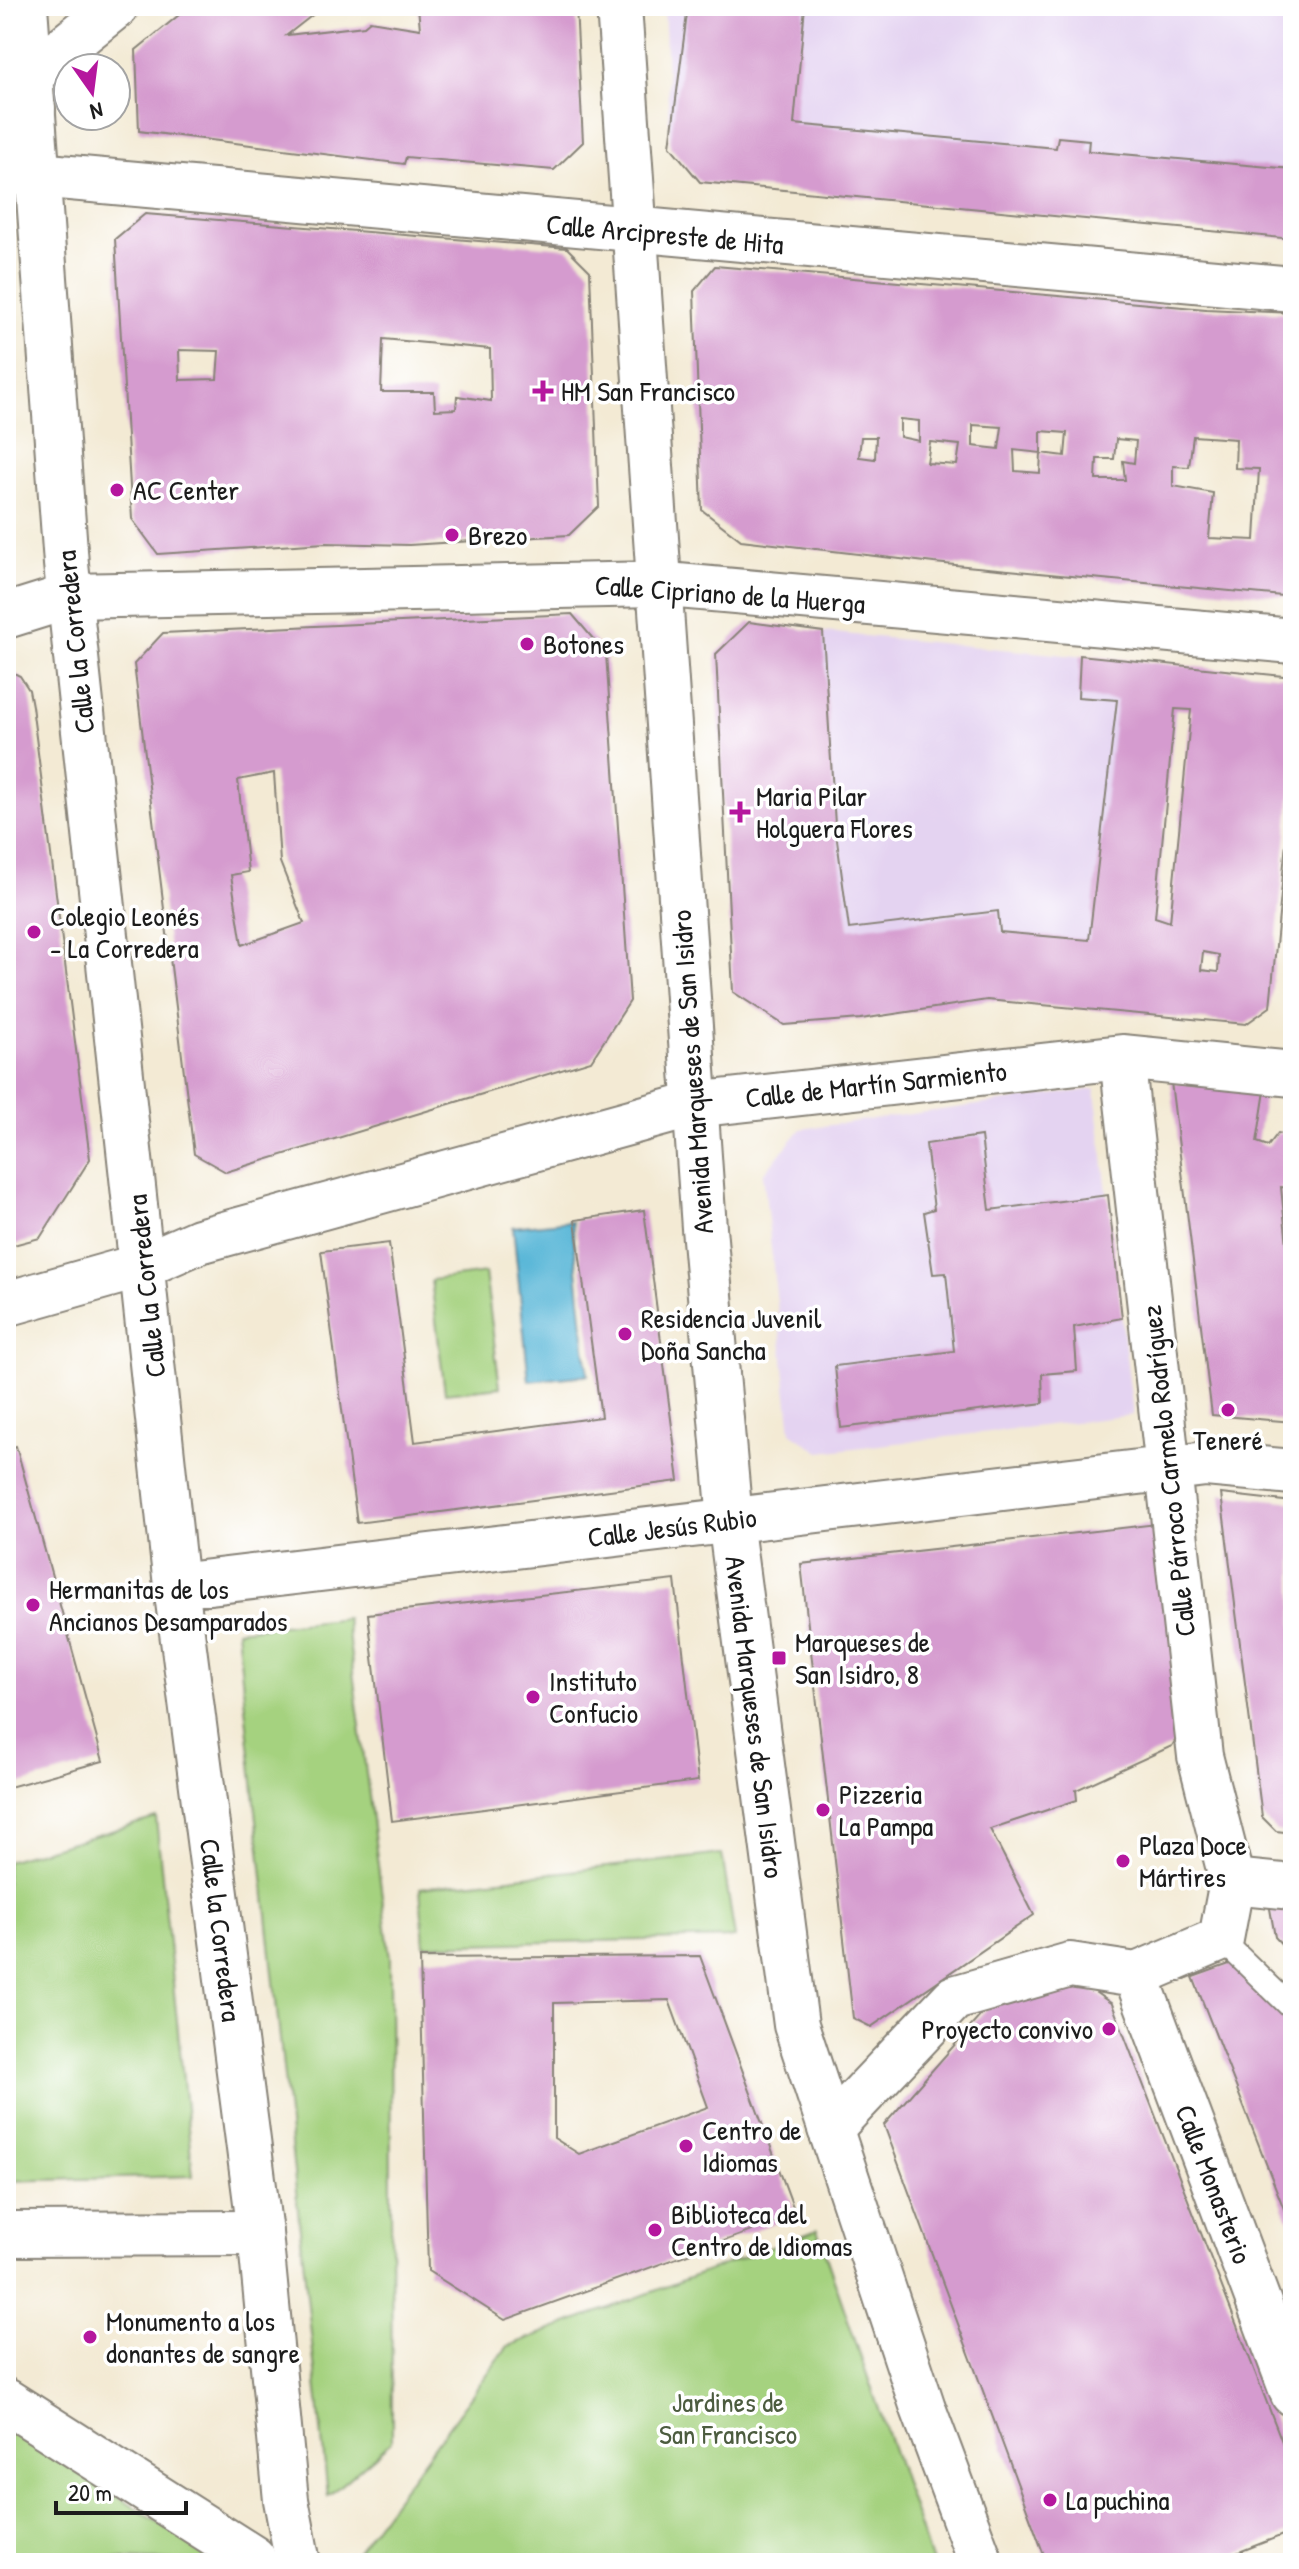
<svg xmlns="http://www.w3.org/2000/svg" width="1299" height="2569" font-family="'Patrick Hand',sans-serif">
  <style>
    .built { fill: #e4d3f1 }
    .green { fill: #a5d27f; stroke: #60774e; stroke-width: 2 }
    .water { fill: #5ab7d8; stroke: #3b6a7a; stroke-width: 2 }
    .building { fill: #d59bcf; fill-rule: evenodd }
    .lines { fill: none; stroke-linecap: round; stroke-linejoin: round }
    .lane-casing { stroke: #888378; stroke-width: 26 }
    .street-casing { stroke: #888378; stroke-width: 48 }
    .secondary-casing { stroke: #888378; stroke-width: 48 }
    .lane { stroke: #fff; stroke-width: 22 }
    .street { stroke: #fff; stroke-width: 44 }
    .secondary { stroke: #fff; stroke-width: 44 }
    .poi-dot { fill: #b5179e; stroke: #fff; stroke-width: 3 }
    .labels { text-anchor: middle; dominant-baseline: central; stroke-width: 7; stroke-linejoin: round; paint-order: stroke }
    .street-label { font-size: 28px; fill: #1c1c1c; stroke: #fff }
    .poi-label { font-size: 28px; fill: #1c1c1c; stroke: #fff; text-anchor: start }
    .park-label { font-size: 28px; fill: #4c5c3f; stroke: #fff }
  </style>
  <rect width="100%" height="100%" fill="#fff"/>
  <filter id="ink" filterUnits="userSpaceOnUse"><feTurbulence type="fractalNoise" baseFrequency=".0125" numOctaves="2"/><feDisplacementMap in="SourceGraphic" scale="16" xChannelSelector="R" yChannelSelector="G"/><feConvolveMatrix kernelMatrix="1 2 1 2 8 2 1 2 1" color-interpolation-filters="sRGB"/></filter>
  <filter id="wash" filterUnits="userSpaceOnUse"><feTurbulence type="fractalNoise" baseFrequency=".006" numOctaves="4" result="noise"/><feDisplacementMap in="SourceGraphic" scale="32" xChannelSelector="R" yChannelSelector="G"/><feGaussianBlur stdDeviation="1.8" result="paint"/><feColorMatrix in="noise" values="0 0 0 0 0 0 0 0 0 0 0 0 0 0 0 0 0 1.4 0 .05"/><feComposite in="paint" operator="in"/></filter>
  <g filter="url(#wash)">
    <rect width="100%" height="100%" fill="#f3ead4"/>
    <path class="built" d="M 664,6 L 1293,6 L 1293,239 L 700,182 L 670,146 Z
      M 823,632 L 1180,666 L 1146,1014 L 987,1000 L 861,1019 L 835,825 Z
      M 1095,1089 L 1133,1415 L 820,1452 L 791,1432 L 763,1174 L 801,1129 Z"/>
    <path class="green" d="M 485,1273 L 500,1387 L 445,1393 L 431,1280 Z
      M 346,1618 L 390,1958 L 392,2441 L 328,2496 L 237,1630 Z
      M 156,1818 L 193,2176 L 6,2181 L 6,1861 Z
      M 722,1854 L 735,1938 L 424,1945 L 420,1888 Z
      M 817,2230 L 932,2563 L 348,2563 L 508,2346 Z
      M 6,2424 L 220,2563 L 6,2554 Z"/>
    <path class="water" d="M 572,1221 L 588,1375 L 529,1381 L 513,1227 Z"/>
    <g id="blocks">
      <path class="building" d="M 190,6 L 324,6 L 287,35 L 364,26 L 370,21 L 420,29 L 418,6 L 576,6 L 583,142 L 554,170 L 406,157 L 404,164 L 139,131 L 136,50 Z
        M 688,6 L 805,6 L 794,124 L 1056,148 L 1058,137 L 1089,140 L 1088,151 L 1293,169 L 1293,239 L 700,182 L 670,146 Z
        M 145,214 L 567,248 L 590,271 L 599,506 L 569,535 L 409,545 L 325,543 L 158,554 L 132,519 L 115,239 ZM 383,339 L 490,349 L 491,401 L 457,396 L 456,409 L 435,410 L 434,392 L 381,392 ZM 179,350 L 219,351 L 217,379 L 180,380 Z
        M 715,266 L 1206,309 L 1293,313 L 1293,597 L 934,563 L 741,540 L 702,510 L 694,291 ZM 900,419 L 919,421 L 919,441 L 900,437 ZM 973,425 L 1002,427 L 999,449 L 973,446 ZM 1041,431 L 1067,433 L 1065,456 L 1041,453 L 1040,473 L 1015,471 L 1014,450 L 1041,453 ZM 1193,436 L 1236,439 L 1235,468 L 1259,469 L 1255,540 L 1209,538 L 1213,493 L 1173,486 L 1173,466 L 1189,467 ZM 861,437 L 876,437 L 875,459 L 859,457 ZM 1116,439 L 1136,441 L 1134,463 L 1123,461 L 1125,480 L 1096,480 L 1097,459 L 1114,459 ZM 930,442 L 960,445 L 957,465 L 927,463 Z
        M 572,614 L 606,654 L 630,1001 L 591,1061 L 226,1172 L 194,1154 L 134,664 L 163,633 ZM 274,773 L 280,862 L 304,923 L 242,945 L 231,875 L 248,872 L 238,780 Z
        M 749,622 L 823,632 L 835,825 L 849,929 L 998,911 L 1000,932 L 1089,940 L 1117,700 L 1078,697 L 1080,655 L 1293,677 L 1293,771 L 1270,1007 L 1246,1024 L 987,1000 L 861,1019 L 784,1025 L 733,992 L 716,654 ZM 1175,709 L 1191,710 L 1170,922 L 1155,917 ZM 1203,952 L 1219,955 L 1218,972 L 1201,970 Z
        M 6,669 L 20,676 L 29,690 L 32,706 L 90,1159 L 40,1238 L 6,1247 L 6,1150 L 12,1141 L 6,1102 Z
        M 1171,1082 L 1265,1091 L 1257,1142 L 1268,1146 L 1278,1133 L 1293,1136 L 1293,1188 L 1281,1187 L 1293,1303 L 1293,1422 L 1212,1415 Z
        M 981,1136 L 990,1210 L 1108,1195 L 1122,1318 L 1074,1327 L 1077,1371 L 1042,1374 L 1043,1403 L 841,1428 L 835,1366 L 954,1351 L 946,1273 L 933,1274 L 924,1212 L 934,1209 L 926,1144 Z
        M 644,1210 L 679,1481 L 357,1523 L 321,1251 L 389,1243 L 415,1442 L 601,1417 L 575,1220 Z
        M 16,1446 L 103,1761 L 6,1788 L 6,1449 Z
        M 1221,1494 L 1293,1502 L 1293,1833 L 1276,1831 L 1262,1817 Z
        M 1157,1524 L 1183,1727 L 1172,1746 L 1076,1790 L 1077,1800 L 990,1829 L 1034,1915 L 871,2027 L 853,2018 L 801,1564 Z
        M 675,1580 L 698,1781 L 392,1821 L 368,1614 Z
        M 1293,1898 L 1293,1957 L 1275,1937 L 1269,1903 Z
        M 700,1956 L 796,2215 L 505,2320 L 428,2271 L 420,1958 ZM 669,2000 L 708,2107 L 579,2154 L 554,2138 L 554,2003 Z
        M 1235,1962 L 1293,2024 L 1293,2232 L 1193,1977 Z
        M 1076,1979 L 1112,2004 L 1293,2470 L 1293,2531 L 1211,2563 L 1047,2563 L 884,2125 L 988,2007 Z"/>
    </g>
  </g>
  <g filter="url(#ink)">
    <use href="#blocks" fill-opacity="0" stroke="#888378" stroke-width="2"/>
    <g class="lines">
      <defs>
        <path id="lane" d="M 1221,1939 L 1293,2009"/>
        <path id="street" d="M 30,75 L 116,6
          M 6,127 L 33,108
          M 37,175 L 1293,289
          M 6,616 L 70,596 L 656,584 L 1293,641
          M 6,1304 L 144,1265 L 199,1241 L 693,1105 L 1122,1057 L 1293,1074
          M 176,1586 L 1206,1464 L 1293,1472
          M 1232,1881 L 1293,1887
          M 1136,1975 L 1293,2394
          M 830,2129 L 954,1998 L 1070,1965 L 1136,1975 L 1221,1939 L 1232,1881 L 1200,1756 L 1122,1057
          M 6,2234 L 260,2233
          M 6,2401 L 253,2558"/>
        <path id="secondary" d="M 25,6 L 66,564 L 176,1586 L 260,2233 L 286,2500 L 298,2563
          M 619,6 L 704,1228 L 730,1520 L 796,2025 L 923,2408 L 981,2563"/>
      </defs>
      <use href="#lane" class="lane-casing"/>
      <use href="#street" class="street-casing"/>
      <use href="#secondary" class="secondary-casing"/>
      <use href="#lane" class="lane"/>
      <use href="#street" class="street"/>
      <use href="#secondary" class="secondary"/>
    </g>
  </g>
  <g class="poi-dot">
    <path d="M539 379h8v8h8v8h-8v8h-8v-8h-8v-8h8z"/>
    <circle cx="117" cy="490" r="8"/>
    <circle cx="452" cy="535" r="8"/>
    <circle cx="527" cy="644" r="8"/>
    <path d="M736 800h8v8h8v8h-8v8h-8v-8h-8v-8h8z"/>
    <circle cx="34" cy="932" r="8"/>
    <circle cx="625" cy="1334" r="8"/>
    <circle cx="1228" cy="1410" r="8"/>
    <circle cx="33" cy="1605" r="8"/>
    <rect x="771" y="1650" width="16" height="16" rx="4"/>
    <circle cx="533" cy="1697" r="8"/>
    <circle cx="823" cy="1810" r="8"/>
    <circle cx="1123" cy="1861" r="8"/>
    <circle cx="1109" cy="2029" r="8"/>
    <circle cx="686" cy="2146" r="8"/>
    <circle cx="655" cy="2230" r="8"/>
    <circle cx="90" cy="2337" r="8"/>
    <circle cx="1050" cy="2500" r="8"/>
  </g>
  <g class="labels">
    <g class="street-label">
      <text transform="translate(665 234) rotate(5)">Calle Arcipreste de Hita</text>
      <text transform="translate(730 594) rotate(4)">Calle Cipriano de la Huerga</text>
      <text transform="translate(75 642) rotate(-96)">Calle la Corredera</text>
      <text transform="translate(692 1072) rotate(-94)">Avenida Marqueses de San Isidro</text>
      <text transform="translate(876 1084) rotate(-6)">Calle de Martín Sarmiento</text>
      <text transform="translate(146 1286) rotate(-96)">Calle la Corredera</text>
      <text transform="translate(1168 1471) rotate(-96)">Calle Párroco Carmelo Rodríguez</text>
      <text transform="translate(672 1527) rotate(-7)">Calle Jesús Rubio</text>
      <text transform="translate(755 1717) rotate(83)">Avenida Marqueses de San Isidro</text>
      <text transform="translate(221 1930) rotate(83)">Calle la Corredera</text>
      <text transform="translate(1214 2184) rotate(69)">Calle Monasterio</text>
    </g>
    <g class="poi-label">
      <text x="561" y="391">HM San Francisco</text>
      <text x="133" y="490">AC Center</text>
      <text x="468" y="535">Brezo</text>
      <text x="543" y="644">Botones</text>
      <text x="756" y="796">Maria Pilar<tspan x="756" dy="32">Holguera Flores</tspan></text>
      <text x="50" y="916">Colegio Leonés<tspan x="50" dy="32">- La Corredera</tspan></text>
      <text x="641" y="1318">Residencia Juvenil<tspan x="641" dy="32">Doña Sancha</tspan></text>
      <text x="1228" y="1440" text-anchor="middle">Teneré</text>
      <text x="49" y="1589">Hermanitas de los<tspan x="49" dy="32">Ancianos Desamparados</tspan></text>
      <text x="795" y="1642">Marqueses de<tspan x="795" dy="32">San Isidro, 8</tspan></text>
      <text x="549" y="1681">Instituto<tspan x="549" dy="32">Confucio</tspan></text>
      <text x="839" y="1794">Pizzeria<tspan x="839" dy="32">La Pampa</tspan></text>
      <text x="1139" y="1845">Plaza Doce<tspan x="1139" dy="32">Mártires</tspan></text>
      <text x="1093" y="2029" text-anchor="end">Proyecto convivo</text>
      <text x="702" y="2130">Centro de<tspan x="702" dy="32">Idiomas</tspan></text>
      <text x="671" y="2214">Biblioteca del<tspan x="671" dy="32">Centro de Idiomas</tspan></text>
      <text x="106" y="2321">Monumento a los<tspan x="106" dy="32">donantes de sangre</tspan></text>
      <text x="1066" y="2500">La puchina</text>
    </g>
    <g class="park-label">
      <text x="728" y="2402">Jardines de<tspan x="728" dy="32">San Francisco</tspan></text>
    </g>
  </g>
  <rect width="1299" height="2569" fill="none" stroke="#fff" stroke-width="32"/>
  <g transform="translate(92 92) rotate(166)"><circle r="38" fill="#ffffff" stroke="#a4a4a4" stroke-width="2"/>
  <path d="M0-6L14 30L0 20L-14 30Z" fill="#b5179e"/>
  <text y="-12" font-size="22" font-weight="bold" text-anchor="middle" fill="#1c1c1c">N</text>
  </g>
  <path d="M56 2501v12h130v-12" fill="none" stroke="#1c1c1c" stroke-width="4"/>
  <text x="68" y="2501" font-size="24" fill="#1c1c1c" stroke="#ffffff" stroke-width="6" paint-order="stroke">20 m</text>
</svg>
